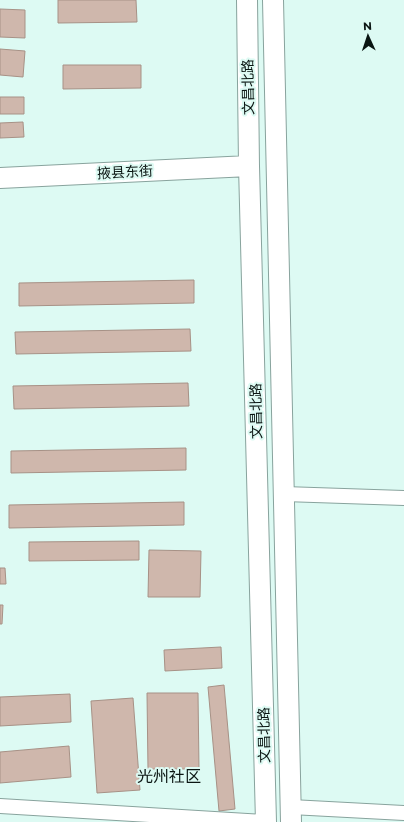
<svg xmlns="http://www.w3.org/2000/svg" width="404" height="822" font-family="Montserrat,'Noto Sans SC',sans-serif">
  <style>
    .building { fill: #cfb7ac; stroke: #a79186 }
    .lines { fill: none; stroke-linecap: round; stroke-linejoin: round }
    .minor-casing { stroke: #88a39d; stroke-width: 16 }
    .secondary-casing { stroke: #88a39d; stroke-width: 22 }
    .minor { stroke: #fff; stroke-width: 14 }
    .secondary { stroke: #fff; stroke-width: 20 }
    .labels { text-anchor: middle; dominant-baseline: central; stroke-width: 4; stroke-linejoin: round; paint-order: stroke }
    .street-label { font-size: 14px; fill: #0a1512; stroke: #ddfaf3 }
    .quarter-label { font-size: 16px; fill: #0a1512; stroke: #ddfaf3 }
  </style>
  <rect width="100%" height="100%" fill="#ddfaf3"/>
  <path class="building" d="M 58,0 L 136,0 L 137,22 L 58,23 Z
    M 0,9 L 25,10 L 25,38 L 0,37 Z
    M 0,49 L 25,51 L 23,77 L 0,75 Z
    M 63,65 L 141,65 L 141,88 L 63,89 Z
    M 0,97 L 24,97 L 24,114 L 0,114 Z
    M 23,122 L 24,137 L 0,138 L 0,123 Z
    M 194,280 L 194,303 L 19,306 L 19,283 Z
    M 190,329 L 191,351 L 16,354 L 15,332 Z
    M 188,383 L 189,406 L 14,409 L 13,386 Z
    M 186,448 L 186,470 L 11,473 L 11,451 Z
    M 184,502 L 184,525 L 9,528 L 9,505 Z
    M 139,541 L 139,560 L 29,561 L 29,542 Z
    M 149,550 L 201,551 L 200,597 L 148,597 Z
    M 0,568 L 5,568 L 6,584 L 0,584 Z
    M 0,605 L 3,605 L 2,624 L 0,624 Z
    M 221,647 L 222,668 L 165,671 L 164,650 Z
    M 224,685 L 235,809 L 219,811 L 208,687 Z
    M 147,693 L 198,693 L 199,769 L 148,769 Z
    M 70,694 L 71,722 L 0,726 L 0,697 Z
    M 133,698 L 140,790 L 97,793 L 91,701 Z
    M 69,746 L 71,777 L 0,783 L 0,752 Z"/>
  <g class="lines">
    <defs>
      <path id="minor" d="M 284,494 L 404,498
        M 0,806 L 266,822
        M 291,807 L 404,813"/>
      <path id="secondary" d="M 247,0 L 249,166 L 266,822
        M 273,0 L 291,822
        M 0,178 L 249,166"/>
    </defs>
    <use href="#minor" class="minor-casing"/>
    <use href="#secondary" class="secondary-casing"/>
    <use href="#minor" class="minor"/>
    <use href="#secondary" class="secondary"/>
  </g>
  <g class="labels">
    <g class="street-label">
      <text transform="translate(248 87) rotate(-91)">文昌北路</text>
      <text transform="translate(125 172) rotate(-3)">掖县东街</text>
      <text transform="translate(256 411) rotate(-91)">文昌北路</text>
      <text transform="translate(264 735) rotate(-91)">文昌北路</text>
    </g>
    <g class="quarter-label">
      <text x="169" y="776">光州社区</text>
    </g>
  </g>
  <g transform="translate(368 36) rotate(357)" stroke="#ddfaf3" stroke-width="3" paint-order="stroke">
  <path d="M0-3L7 15L0 10L-7 15Z" fill="#0a1512"/>
  <text y="-6" font-size="11" font-weight="bold" text-anchor="middle" fill="#0a1512">N</text>
  </g>
</svg>
